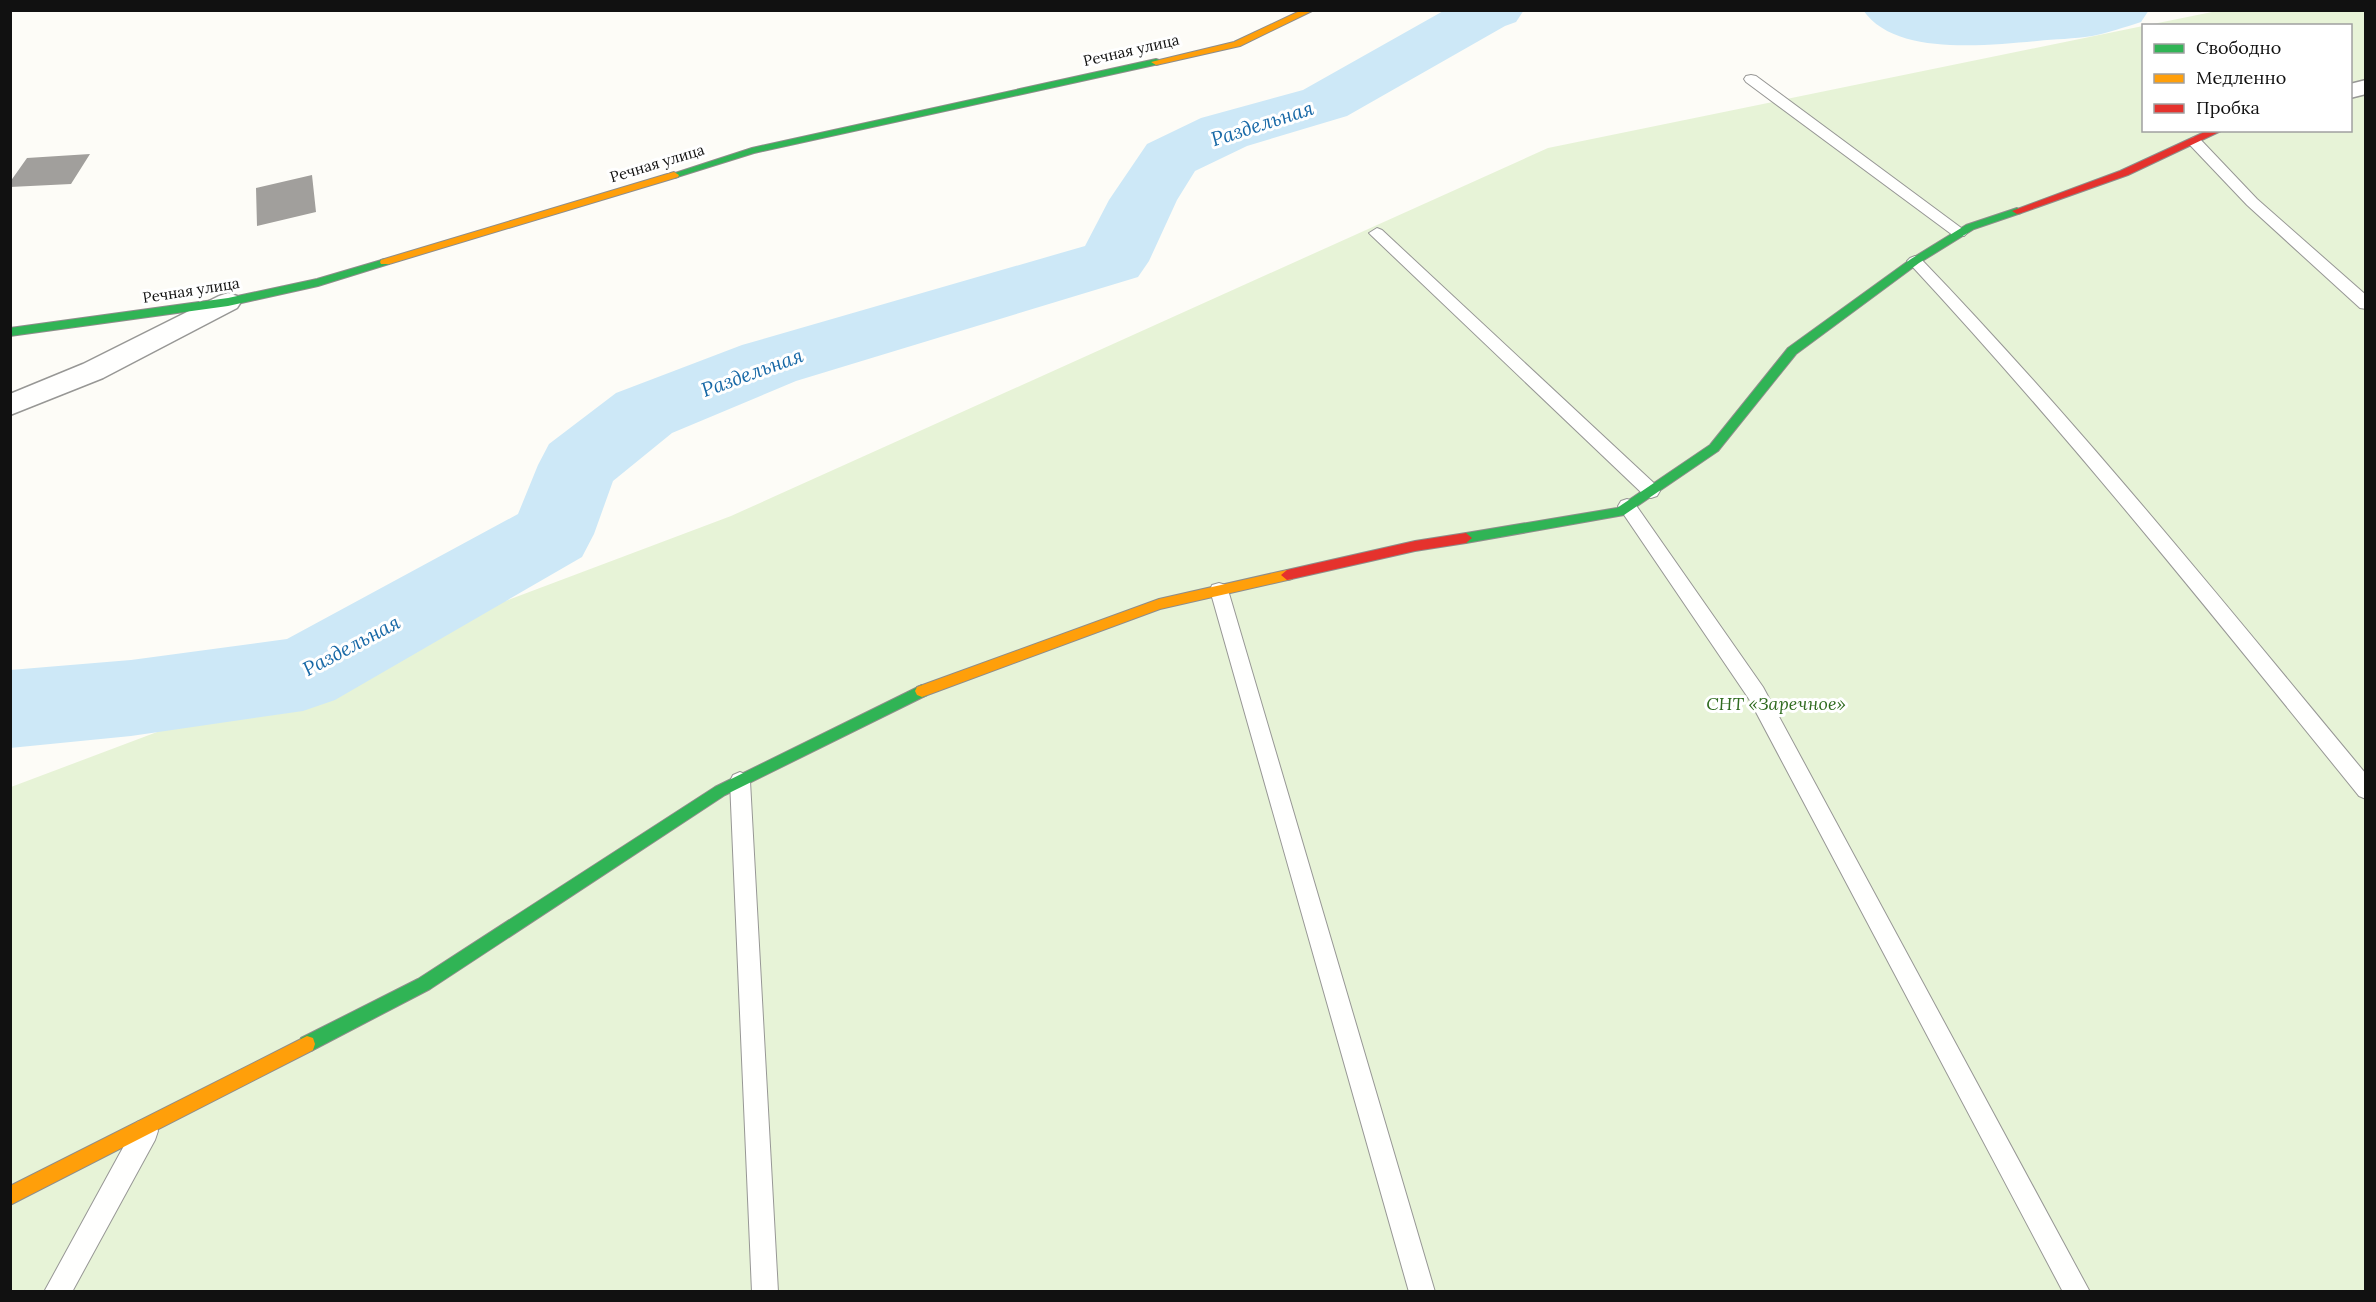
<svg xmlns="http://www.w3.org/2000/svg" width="2376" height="1302" font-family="Lora,serif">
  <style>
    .green { fill: #e7f3d7 }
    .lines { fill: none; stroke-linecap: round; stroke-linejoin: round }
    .river { fill: #cde8f7; fill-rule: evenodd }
    .building { fill: #a19f9c }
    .lane-casing { stroke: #979795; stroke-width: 2 }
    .street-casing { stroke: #979795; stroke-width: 3 }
    .fast-casing { stroke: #8e8d8b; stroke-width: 2 }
    .slow-casing { stroke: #8e8d8b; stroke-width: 2 }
    .jam-casing { stroke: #8e8d8b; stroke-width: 2 }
    .lane { fill: #fffffe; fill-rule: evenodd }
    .street { fill: #fffffe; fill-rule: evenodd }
    .fast { fill: #30b455; fill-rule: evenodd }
    .slow { fill: #ff9f0a; fill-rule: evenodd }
    .jam { fill: #e5322d; fill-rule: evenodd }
    .labels { text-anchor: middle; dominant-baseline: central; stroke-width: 6; stroke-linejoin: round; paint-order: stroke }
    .far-street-label { font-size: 15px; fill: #111; stroke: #fff }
    .park-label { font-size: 18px; font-style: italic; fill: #2f6b1f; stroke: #fff }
    .water-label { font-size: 20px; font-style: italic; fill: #1768a6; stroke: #fff }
  </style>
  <rect width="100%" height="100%" fill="#fdfcf7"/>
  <path class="green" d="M 2217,11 L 2365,11 L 2365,1291 L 11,1292 L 11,787 L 731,516 L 1548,148 L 2143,26 L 2144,130 L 2350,130 L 2350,26 L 2148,25 Z"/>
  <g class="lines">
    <path class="river" d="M 1445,10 L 1524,10 L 1516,22 L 1505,26 L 1347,116 L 1247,146 L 1195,171 L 1177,200 L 1149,261 L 1138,277 L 796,381 L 672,433 L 613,481 L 594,534 L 582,557 L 335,700 L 303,711 L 131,736 L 10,748 L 10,670 L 131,660 L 287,639 L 518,514 L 538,465 L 549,444 L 616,393 L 742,345 L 1085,246 L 1109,200 L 1147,144 L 1201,118 L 1303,90 Z
      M 1863,10 L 2149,10 L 2141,22 C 2125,27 2108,33 2092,36 C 2074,39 2055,39 2037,41 C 1988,45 1895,57 1863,10 Z"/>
  </g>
  <path class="building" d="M 90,154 L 71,184 L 10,187 L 10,182 L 27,158 Z
    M 312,175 L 316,212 L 257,226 L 256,188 Z"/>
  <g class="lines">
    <defs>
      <path id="lane" d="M 1751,75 L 1756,76 L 1964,230 L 1967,233 L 1964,236 L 1954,236 L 1746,82 L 1744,79 L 1746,76 Z
        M 2194,137 L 2199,138 L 2257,199 L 2366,295 L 2366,309 L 2360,308 L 2247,205 L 2189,144 L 2187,141 Z
        M 1377,228 L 1382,230 L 1657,486 L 1660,491 L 1657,496 L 1651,498 L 1645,496 L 1372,236 L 1369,233 Z
        M 1915,256 L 1920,258 C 2078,422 2221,599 2366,774 L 2366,799 L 2359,796 C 2213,616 2068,434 1910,264 L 1907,261 L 1910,258 Z
        M 1627,499 L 1633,501 L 1763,687 L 2090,1292 L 2063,1292 L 1749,699 L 1618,506 L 1621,501 Z
        M 1219,583 L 1226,585 L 1228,590 L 1435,1292 L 1409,1292 L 1210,590 L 1212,585 Z
        M 740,772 L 747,775 L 750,781 L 778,1292 L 752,1292 L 730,781 L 733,775 Z
        M 146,1119 L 155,1122 L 158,1131 L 155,1140 L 72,1292 L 44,1292 L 137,1122 Z"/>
      <path id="street" d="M 2366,80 L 2366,94 L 2350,98 L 2350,84 Z
        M 228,293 L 237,296 L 241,302 L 237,308 L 103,378 L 10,415 L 10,394 L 83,364 L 219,296 Z"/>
      <path id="fast" d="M 1156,59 L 1159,60 L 1159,64 L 754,153 L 674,178 L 669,175 L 752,148 Z
        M 2017,208 L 2022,211 L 2021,213 L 1974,229 L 1919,263 L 1796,354 L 1718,451 L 1624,515 L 1466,543 L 1462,541 L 1460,538 L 1466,533 L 1617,508 L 1710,445 L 1788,348 L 1911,259 L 1966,225 Z
        M 385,259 L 390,262 L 389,264 L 318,286 L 228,306 L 10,336 L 10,328 L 228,298 L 317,279 Z
        M 922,685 L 927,687 L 929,691 L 927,695 L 725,795 L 430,989 L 313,1050 L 307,1052 L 301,1050 L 299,1044 L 301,1038 L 418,979 L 715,787 Z"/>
      <path id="slow" d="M 1302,10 L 1314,10 L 1240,46 L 1156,65 L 1151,62 L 1234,42 Z
        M 674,172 L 679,175 L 678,177 L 389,264 L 381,264 L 380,262 L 381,260 Z
        M 1287,570 L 1292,571 L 1293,575 L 1292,579 L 1160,609 L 922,697 L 917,695 L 915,691 L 917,687 L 1159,599 Z
        M 307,1036 L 313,1038 L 315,1044 L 313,1050 L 10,1205 L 10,1186 Z"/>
      <path id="jam" d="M 2209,130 L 2223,130 L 2128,175 L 2021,213 L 2017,214 L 2012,211 L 2120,171 Z
        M 1466,533 L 1472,538 L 1466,543 L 1415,551 L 1287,580 L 1281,575 L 1287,570 L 1415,541 Z"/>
    </defs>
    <use href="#lane" class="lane-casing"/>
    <use href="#street" class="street-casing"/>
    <use href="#fast" class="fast-casing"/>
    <use href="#slow" class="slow-casing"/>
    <use href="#jam" class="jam-casing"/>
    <use href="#lane" class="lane"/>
    <use href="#street" class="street"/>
    <use href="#fast" class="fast"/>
    <use href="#slow" class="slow"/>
    <use href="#jam" class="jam"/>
  </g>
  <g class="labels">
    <g class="far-street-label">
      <text transform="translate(1131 50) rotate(-13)">Речная улица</text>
      <text transform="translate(657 163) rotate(-17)">Речная улица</text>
      <text transform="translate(191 290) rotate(-9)">Речная улица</text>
    </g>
    <g class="park-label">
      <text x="1776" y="703">СНТ «Заречное»</text>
    </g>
    <g class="water-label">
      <text transform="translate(1262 123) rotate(-18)">Раздельная</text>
      <text transform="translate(752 372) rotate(-20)">Раздельная</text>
      <text transform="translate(351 645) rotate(-28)">Раздельная</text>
    </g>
  </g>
  <rect width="2376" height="1302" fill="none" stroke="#111111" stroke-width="24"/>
  <rect x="2142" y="24" width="210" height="108" fill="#ffffff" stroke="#a0a0a0" stroke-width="1.5"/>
  <rect x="2154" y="44" width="30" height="9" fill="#30b455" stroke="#a0a0a0" stroke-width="1.5"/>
  <text x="2196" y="54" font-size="18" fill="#111111">Свободно</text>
  <rect x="2154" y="74" width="30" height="9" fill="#ff9f0a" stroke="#a0a0a0" stroke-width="1.5"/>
  <text x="2196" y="84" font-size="18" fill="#111111">Медленно</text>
  <rect x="2154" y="104" width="30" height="9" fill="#e5322d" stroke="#a0a0a0" stroke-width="1.5"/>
  <text x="2196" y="114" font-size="18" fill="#111111">Пробка</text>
</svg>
